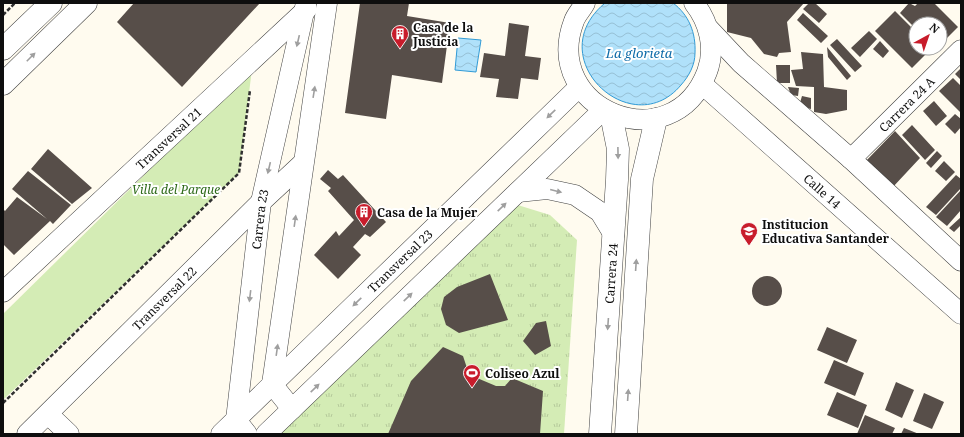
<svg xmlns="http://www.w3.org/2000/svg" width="964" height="437" font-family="'Noto Serif',serif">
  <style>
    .grass { fill: url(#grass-tufts) }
    .park { fill: #d4ecb5 }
    .water { fill: url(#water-waves); stroke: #329bd6 }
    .building { fill: #574e49 }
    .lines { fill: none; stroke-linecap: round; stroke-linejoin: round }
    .minor-casing { stroke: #414141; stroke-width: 21 }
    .tertiary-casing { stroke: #414141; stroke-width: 23 }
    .path { stroke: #303030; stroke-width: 2.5; stroke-dasharray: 4 2; stroke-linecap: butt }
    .minor { stroke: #fff; stroke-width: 20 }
    .tertiary { stroke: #fff; stroke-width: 22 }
    .oneway { fill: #9f9f9f }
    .labels { text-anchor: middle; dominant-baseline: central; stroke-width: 4; stroke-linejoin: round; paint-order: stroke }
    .poi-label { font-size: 12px; font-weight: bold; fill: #0e0e0e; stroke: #fff; text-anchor: start }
    .street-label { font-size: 12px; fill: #0e0e0e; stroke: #fff }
    .park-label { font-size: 12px; font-style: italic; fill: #2d6a19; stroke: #fff }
    .water-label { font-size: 13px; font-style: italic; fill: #0e6ba8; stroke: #fff }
  </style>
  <defs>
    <pattern id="grass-tufts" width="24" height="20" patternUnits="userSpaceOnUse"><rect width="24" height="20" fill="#d4ecb5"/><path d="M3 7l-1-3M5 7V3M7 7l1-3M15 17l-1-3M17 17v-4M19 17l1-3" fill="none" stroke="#b5c99a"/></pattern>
    <pattern id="water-waves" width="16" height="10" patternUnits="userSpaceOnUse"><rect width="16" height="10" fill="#b0e1fa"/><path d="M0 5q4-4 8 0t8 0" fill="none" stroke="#96c0d5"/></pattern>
  </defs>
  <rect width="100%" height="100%" fill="#fffbef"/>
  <path class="grass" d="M 508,202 L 550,215 L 577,240 L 564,434 L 267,434 Z"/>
  <path class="park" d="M 252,69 L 239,173 L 3,400 L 3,314 Z"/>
  <path class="water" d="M 605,3 L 673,3 C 689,15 696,33 695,53 C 695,65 689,76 681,85 C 632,144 539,58 605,3 Z
    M 458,38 L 481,40 L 476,72 L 455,70 Z"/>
  <path class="building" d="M 134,3 L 260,3 L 182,87 L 117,22 Z
    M 360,3 L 409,3 L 407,16 L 450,23 L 442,83 L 392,75 L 386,119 L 345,113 Z
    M 727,3 L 804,3 L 787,22 L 791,52 L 779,53 L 777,57 L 764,54 L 751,38 L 727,32 Z
    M 809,3 L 815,3 L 827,14 L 819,23 L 803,9 Z
    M 909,3 L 915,6 L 918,3 L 934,3 L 958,27 L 940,45 L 940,24 L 916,24 L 916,29 L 900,13 Z
    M 895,11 L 916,32 L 916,48 L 932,48 L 912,68 L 875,31 Z
    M 803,13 L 828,36 L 821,43 L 797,20 Z
    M 509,23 L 529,26 L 525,56 L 541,58 L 538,80 L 521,78 L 518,99 L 496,97 L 499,79 L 480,77 L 484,53 L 505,56 Z
    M 869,31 L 877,39 L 860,57 L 851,48 Z
    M 837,39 L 862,66 L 855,72 L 830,45 Z
    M 880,41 L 889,51 L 883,58 L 873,49 Z
    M 827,47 L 851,76 L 847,80 L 828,57 Z
    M 801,52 L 823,54 L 824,87 L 847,90 L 847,110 L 826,114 L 814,112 L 814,87 L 796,86 L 791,70 L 803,69 Z
    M 776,65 L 790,65 L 790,83 L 777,83 Z
    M 961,68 L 961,80 L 955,74 Z
    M 953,78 L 961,86 L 961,113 L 939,91 Z
    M 788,87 L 799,88 L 798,96 L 791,95 Z
    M 802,96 L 811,98 L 811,109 L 799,106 Z
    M 934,101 L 947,116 L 936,126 L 923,111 Z
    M 955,114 L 961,119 L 961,127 L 955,134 L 945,124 Z
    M 912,125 L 935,150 L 925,160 L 902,135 Z
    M 895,131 L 920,158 L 892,188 L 865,162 Z
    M 48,149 L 92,188 L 72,204 L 31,169 Z
    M 937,151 L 942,156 L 931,168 L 926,163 Z
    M 944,161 L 955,172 L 946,181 L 935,171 Z
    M 328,170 L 338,179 L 343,175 L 386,222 L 370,237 L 365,234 L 353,247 L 361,255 L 338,279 L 314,255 L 336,231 L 339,236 L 354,220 L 328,191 L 331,188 L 320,179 Z
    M 28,171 L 71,205 L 53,224 L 50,221 L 14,255 L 3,244 L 3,209 L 5,211 L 17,197 L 47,219 L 12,189 Z
    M 956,175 L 961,179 L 961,188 L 936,215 L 926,207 Z
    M 961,190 L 961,210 L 947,226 L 936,217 Z
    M 961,217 L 961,225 L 954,232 L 949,228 Z
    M 490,274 L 508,320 L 459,333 L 446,325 L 441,309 L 444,297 L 457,287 Z
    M752 291a15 15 0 1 1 30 0a15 15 0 1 1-30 0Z
    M 546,321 L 551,346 L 535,355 L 523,341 L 536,323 Z
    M 827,327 L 857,340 L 847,363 L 817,350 Z
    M 443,347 L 463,356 L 468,371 L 477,378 L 496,386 L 505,386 L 512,378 L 543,391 L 540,434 L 388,434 L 411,381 Z
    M 834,360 L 864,373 L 855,396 L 824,383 Z
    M 896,382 L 914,390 L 902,418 L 885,410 Z
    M 837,392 L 867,405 L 858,428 L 827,415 Z
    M 924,393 L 944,402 L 932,429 L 913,421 Z
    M 865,415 L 895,428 L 892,434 L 857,434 Z
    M 904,428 L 919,434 L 901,434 Z"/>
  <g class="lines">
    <defs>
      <g id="minor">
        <path d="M 585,3 C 582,9 576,15 574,21 C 540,110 672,163 707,72 C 716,48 709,22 694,3"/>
        <path d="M 709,29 L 741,63 L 851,159 L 961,261"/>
        <path id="s1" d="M 702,84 L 961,314"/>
        <path id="s2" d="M 851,159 L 961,50"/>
        <path d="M 518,192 L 547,189 L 575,195 L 600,212 L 614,235"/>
        <path id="s3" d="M 3,292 L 307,9"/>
        <path d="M 292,409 L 272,384 L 327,3"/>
        <path d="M 48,414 L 69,434"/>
        <path id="s4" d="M 27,434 L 261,202 L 303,163"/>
        <path id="s5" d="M 221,434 L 579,87"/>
        <path id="s6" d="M 247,434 L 236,420 L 261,202 L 306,3"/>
        <path d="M 266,434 L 603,110"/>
      </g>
      <g id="tertiary">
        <path d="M 3,49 L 51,3"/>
        <path d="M 3,84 L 86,3"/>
        <path id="s7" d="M 600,434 L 617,180 L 618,149 L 611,114"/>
        <path d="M 626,434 L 642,179 L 656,119"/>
      </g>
    </defs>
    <use href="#minor" class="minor-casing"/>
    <use href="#tertiary" class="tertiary-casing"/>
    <path class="path" d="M 3,15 L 15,3
      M 3,403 L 239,173 L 250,90"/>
    <use href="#minor" class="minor"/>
    <use href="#tertiary" class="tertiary"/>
  </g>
  <defs><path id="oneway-solid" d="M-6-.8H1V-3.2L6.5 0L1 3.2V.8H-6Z"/></defs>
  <g class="oneway">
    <use href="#oneway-solid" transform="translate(298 41) rotate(103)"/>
    <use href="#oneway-solid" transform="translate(31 57) rotate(-45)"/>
    <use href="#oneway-solid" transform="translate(314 92) rotate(-81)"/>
    <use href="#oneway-solid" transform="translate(551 114) rotate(136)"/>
    <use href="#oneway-solid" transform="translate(618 153) rotate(89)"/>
    <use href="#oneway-solid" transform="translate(269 168) rotate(103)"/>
    <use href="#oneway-solid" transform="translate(556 191) rotate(14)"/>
    <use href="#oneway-solid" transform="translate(502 207) rotate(-44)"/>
    <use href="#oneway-solid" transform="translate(295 221) rotate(-82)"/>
    <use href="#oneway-solid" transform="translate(636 265) rotate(-86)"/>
    <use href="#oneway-solid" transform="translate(250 296) rotate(97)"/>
    <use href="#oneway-solid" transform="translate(408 297) rotate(-44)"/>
    <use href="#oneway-solid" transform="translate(357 302) rotate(136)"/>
    <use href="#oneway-solid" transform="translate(608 324) rotate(94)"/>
    <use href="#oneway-solid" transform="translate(277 350) rotate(-82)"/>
    <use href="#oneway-solid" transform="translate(315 388) rotate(-44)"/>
    <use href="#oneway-solid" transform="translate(628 395) rotate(-86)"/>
  </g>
  <defs>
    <symbol id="building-pin" viewBox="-11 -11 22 30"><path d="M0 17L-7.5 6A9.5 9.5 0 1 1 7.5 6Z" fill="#c81c2b" stroke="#fff"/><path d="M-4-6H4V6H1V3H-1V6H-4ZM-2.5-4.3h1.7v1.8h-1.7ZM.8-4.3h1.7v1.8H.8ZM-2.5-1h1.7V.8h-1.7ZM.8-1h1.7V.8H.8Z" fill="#fff"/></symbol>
    <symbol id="university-pin" viewBox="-11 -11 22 30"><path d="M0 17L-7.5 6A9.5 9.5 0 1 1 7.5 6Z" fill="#c81c2b" stroke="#fff"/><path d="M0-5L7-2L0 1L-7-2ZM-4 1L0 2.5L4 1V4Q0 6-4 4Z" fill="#fff"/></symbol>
    <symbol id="stadium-pin" viewBox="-11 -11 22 30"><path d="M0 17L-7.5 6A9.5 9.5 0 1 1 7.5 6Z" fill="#c81c2b" stroke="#fff"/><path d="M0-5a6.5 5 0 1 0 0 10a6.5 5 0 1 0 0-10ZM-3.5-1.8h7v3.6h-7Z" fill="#fff"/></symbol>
  </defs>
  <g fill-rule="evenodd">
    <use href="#building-pin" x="390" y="24" width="20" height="27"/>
    <use href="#building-pin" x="354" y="202" width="20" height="27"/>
    <use href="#university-pin" x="739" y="221" width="20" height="27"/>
    <use href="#stadium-pin" x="462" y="363" width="20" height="27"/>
  </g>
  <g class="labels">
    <g class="poi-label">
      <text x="413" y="27">Casa de la<tspan x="413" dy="14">Justicia</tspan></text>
      <text x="377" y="212">Casa de la Mujer</text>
      <text x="762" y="224">Institucion<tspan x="762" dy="14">Educativa Santander</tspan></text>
      <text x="485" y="373">Coliseo Azul</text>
    </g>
    <g class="street-label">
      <text stroke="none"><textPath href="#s2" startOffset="78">Carrera 24 A</textPath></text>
      <text stroke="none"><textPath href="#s3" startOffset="226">Transversal 21</textPath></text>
      <text stroke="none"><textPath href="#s1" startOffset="161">Calle 14</textPath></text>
      <text stroke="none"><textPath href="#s6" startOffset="220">Carrera 23</textPath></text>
      <text stroke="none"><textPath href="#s5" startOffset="249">Transversal 23</textPath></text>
      <text stroke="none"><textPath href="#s7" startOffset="161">Carrera 24</textPath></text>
      <text stroke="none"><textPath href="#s4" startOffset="193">Transversal 22</textPath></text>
    </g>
    <g class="park-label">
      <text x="176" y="189">Villa del Parque</text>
    </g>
    <g class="water-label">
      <text x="639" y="53">La glorieta</text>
    </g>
  </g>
  <rect width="964" height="437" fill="none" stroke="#0e0e0e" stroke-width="8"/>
  <g transform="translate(928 36) rotate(40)"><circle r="19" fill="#ffffff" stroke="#9f9f9f"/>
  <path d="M0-3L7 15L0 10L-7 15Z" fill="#c81c2b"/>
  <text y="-6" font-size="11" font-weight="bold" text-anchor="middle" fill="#0e0e0e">N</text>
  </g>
</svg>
